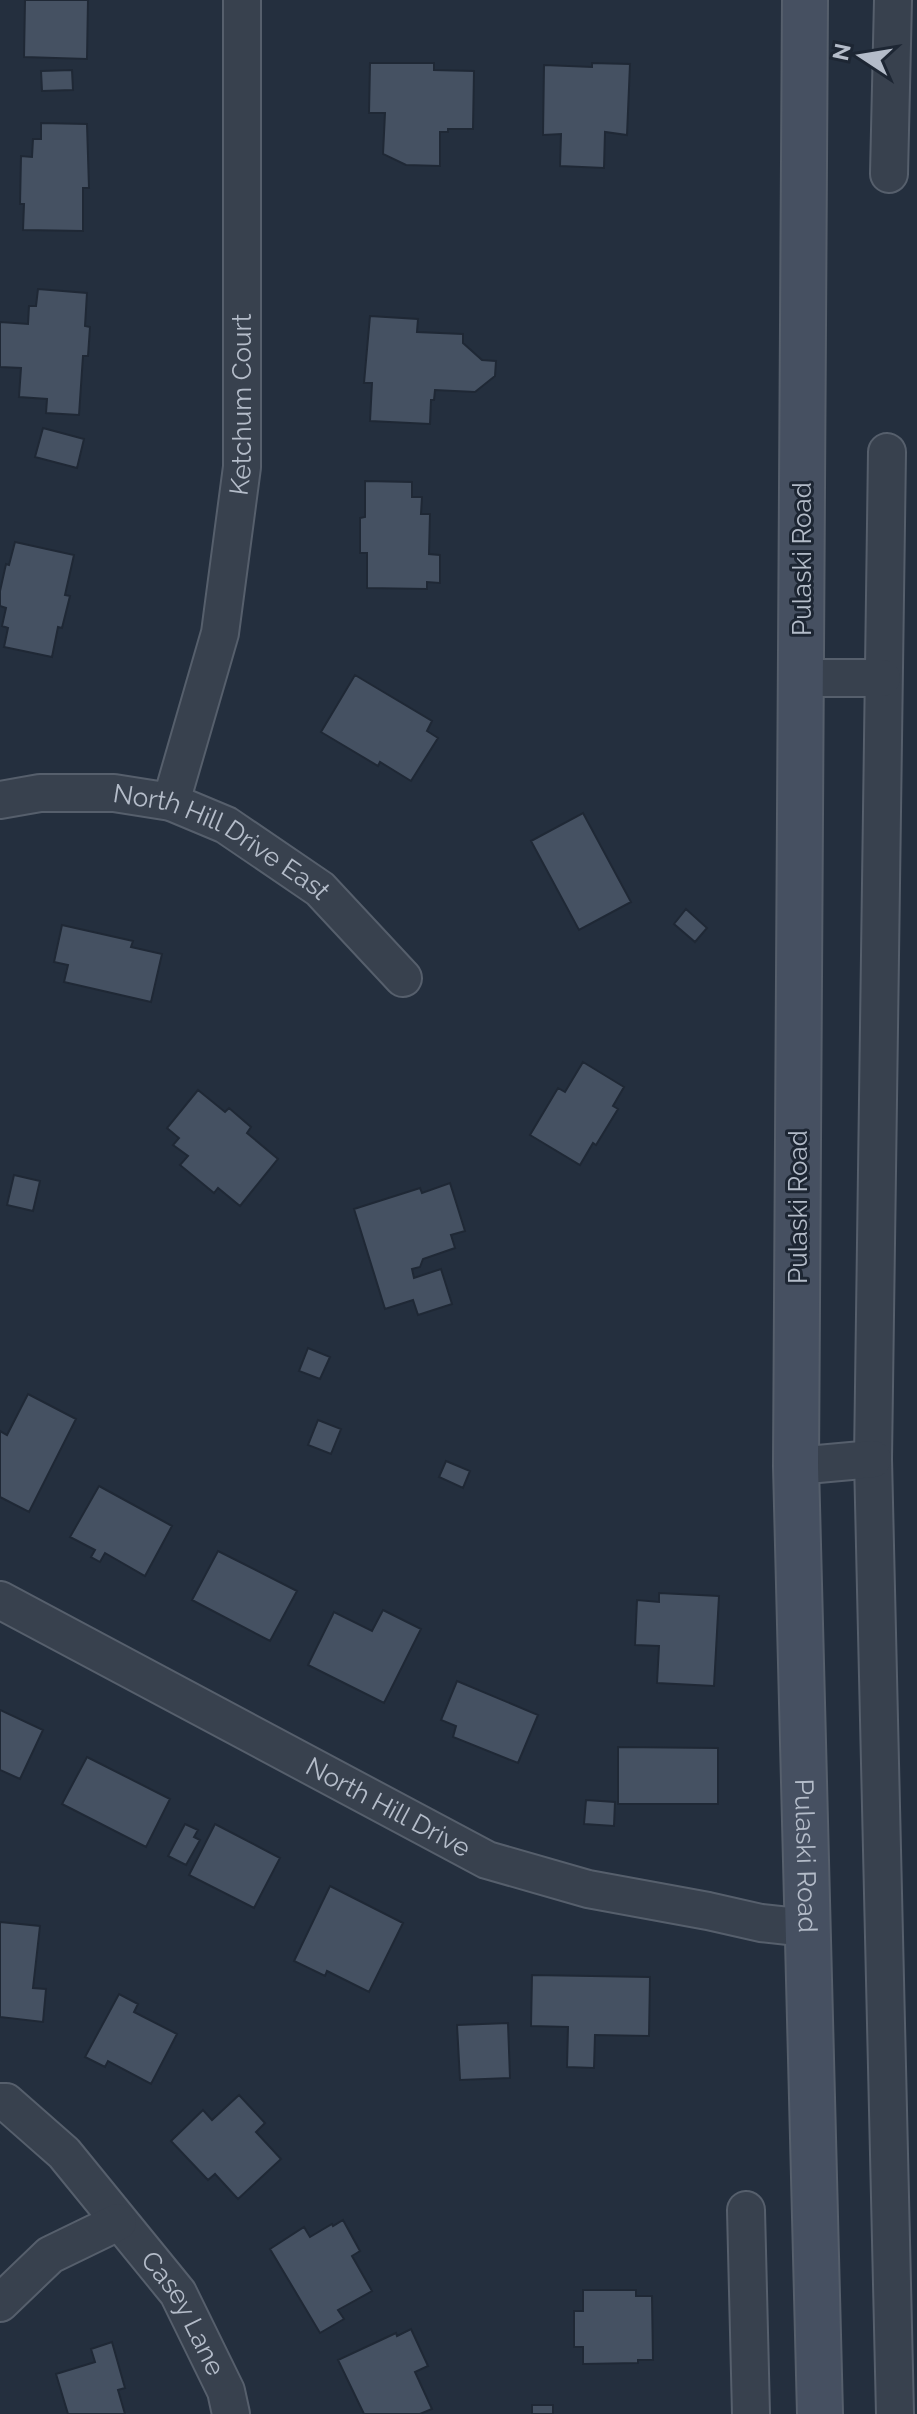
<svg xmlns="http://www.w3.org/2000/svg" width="917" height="2414" font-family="Raleway,sans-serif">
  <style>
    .building { fill: #455162; stroke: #1f2835; stroke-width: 2 }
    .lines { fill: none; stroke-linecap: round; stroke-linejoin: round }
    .minor-casing { stroke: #565f6c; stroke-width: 40 }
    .secondary-casing { stroke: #565f6c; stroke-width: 48 }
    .minor { stroke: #38414e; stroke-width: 36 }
    .secondary { stroke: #465061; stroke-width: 44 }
    .labels { text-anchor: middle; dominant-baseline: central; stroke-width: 6; stroke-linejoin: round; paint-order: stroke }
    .street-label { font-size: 26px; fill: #b4bcc9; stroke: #1d2633 }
  </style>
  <rect width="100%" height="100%" fill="#242f3e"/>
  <path class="building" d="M 25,0 L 88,0 L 87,59 L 24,57 Z
    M 370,63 L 434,63 L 434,70 L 474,71 L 473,129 L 448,129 L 448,132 L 440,132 L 440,166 L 406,165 L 383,154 L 385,113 L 369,113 Z
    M 592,63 L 630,64 L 627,135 L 605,132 L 604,168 L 560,166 L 561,134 L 543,135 L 544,65 L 592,67 Z
    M 72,70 L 73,90 L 42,91 L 41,71 Z
    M 41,123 L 87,124 L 89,188 L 83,188 L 83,231 L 23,230 L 24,204 L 20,204 L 21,156 L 32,157 L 33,139 L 41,139 Z
    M 38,289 L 87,293 L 85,326 L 90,327 L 88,356 L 83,356 L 79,415 L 46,413 L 47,399 L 19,397 L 21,368 L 0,367 L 0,322 L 28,324 L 29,306 L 36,306 Z
    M 370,316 L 418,319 L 417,332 L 463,334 L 463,343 L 482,360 L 496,361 L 495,376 L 475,392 L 435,390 L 434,400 L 431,400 L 430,424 L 370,421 L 372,383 L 364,383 Z
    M 43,428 L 84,439 L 77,468 L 35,457 Z
    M 365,481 L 412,482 L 412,497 L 422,497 L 421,514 L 430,514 L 429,554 L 440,555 L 440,583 L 427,582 L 427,589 L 367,588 L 367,553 L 360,553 L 360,518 L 365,517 Z
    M 15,542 L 74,555 L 65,595 L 70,596 L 62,628 L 58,627 L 52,657 L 4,647 L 8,628 L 2,626 L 6,608 L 0,606 L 0,591 L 6,564 L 9,565 Z
    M 355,675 L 432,721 L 427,731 L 438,738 L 411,781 L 380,762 L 378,766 L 321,732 Z
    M 583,813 L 631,902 L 579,930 L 531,841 Z
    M 686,909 L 707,928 L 695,942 L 674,924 Z
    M 62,925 L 133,941 L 131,947 L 162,954 L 151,1002 L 64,982 L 68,965 L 54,962 Z
    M 583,1062 L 624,1087 L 613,1106 L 618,1109 L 596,1145 L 593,1143 L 580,1165 L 530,1135 L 558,1088 L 565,1092 Z
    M 198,1090 L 225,1112 L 229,1108 L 251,1127 L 247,1133 L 278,1159 L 240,1206 L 218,1188 L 214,1193 L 180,1165 L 188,1156 L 173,1145 L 179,1138 L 167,1128 Z
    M 14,1175 L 40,1181 L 33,1211 L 7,1205 Z
    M 450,1183 L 465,1231 L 451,1235 L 455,1248 L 423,1259 L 420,1267 L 412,1269 L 414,1278 L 441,1269 L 452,1304 L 418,1315 L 413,1300 L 385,1309 L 354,1209 L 420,1188 L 422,1193 Z
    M 308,1348 L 330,1357 L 320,1379 L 299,1371 Z
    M 28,1394 L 76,1419 L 29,1512 L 0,1497 L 0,1431 L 7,1435 Z
    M 318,1420 L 341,1429 L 331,1454 L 308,1445 Z
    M 446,1461 L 470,1471 L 463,1488 L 439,1477 Z
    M 99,1486 L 172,1526 L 145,1576 L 105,1553 L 100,1562 L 91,1557 L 95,1550 L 70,1537 Z
    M 218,1551 L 297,1591 L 270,1641 L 192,1600 Z
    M 659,1593 L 719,1596 L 714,1686 L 657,1683 L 659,1646 L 635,1645 L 637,1600 L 659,1602 Z
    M 383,1610 L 421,1629 L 384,1703 L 308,1665 L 334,1612 L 372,1631 Z
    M 457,1681 L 538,1715 L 518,1763 L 453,1737 L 456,1726 L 441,1720 Z
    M 0,1710 L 43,1730 L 20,1779 L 0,1770 Z
    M 618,1747 L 718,1748 L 718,1804 L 618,1804 Z
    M 87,1757 L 170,1799 L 146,1847 L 62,1804 Z
    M 586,1800 L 615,1802 L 614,1826 L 584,1824 Z
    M 185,1824 L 198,1830 L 194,1837 L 200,1840 L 186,1865 L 168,1856 Z
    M 215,1824 L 280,1858 L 254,1908 L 189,1875 Z
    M 330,1886 L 403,1923 L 369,1992 L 327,1971 L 325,1976 L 294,1961 Z
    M 0,1922 L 40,1926 L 33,1988 L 46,1989 L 43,2022 L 0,2017 Z
    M 532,1975 L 650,1977 L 649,2036 L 595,2035 L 594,2068 L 567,2067 L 568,2027 L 531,2026 Z
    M 119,1994 L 138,2004 L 134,2012 L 177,2034 L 151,2084 L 108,2061 L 105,2067 L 85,2057 Z
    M 508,2023 L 510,2078 L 460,2080 L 457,2025 Z
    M 239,2095 L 265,2123 L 256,2132 L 281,2159 L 238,2199 L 215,2174 L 208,2180 L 171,2141 L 203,2110 L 212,2120 Z
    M 343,2220 L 360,2251 L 352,2256 L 372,2291 L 338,2310 L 344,2319 L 320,2333 L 270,2249 L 304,2227 L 310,2237 L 332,2224 L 333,2226 Z
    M 583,2290 L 636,2290 L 636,2296 L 652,2296 L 653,2360 L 638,2360 L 638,2363 L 583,2364 L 583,2347 L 574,2347 L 574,2311 L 583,2311 Z
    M 411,2329 L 428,2366 L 415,2372 L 432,2409 L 420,2414 L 364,2414 L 338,2360 L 396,2333 L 397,2336 Z
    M 112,2342 L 125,2388 L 118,2390 L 125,2414 L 68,2414 L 56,2374 L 95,2362 L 91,2349 Z
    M 532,2405 L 553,2405 L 553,2414 L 532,2414 Z"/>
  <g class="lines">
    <defs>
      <g id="minor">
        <path d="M 889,174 L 893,0"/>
        <path d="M 887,452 L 873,1459 L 895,2414"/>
        <path d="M 801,678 L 882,678"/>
        <path id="s1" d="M 0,800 L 40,793 L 114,793 L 171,802 L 226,825 L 320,889 L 403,978"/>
        <path id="s2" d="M 171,802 L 220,633 L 242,467 L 242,0"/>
        <path d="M 796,1466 L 873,1459"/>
        <path id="s3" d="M 0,1600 L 487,1860 L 588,1889 L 708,1911 L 761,1923 L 807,1928"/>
        <path id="s4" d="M 0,2102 L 6,2102 L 64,2153 L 178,2293 L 226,2391 L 231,2414"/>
        <path d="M 746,2210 L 751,2414"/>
        <path d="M 0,2303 L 50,2255 L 118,2222"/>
      </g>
      <g id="secondary">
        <path id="s5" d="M 805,0 L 796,1466 L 820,2414"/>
      </g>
    </defs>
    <use href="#minor" class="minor-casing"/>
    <use href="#secondary" class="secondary-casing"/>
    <use href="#minor" class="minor"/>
    <use href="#secondary" class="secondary"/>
  </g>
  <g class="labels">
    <g class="street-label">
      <text stroke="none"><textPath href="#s2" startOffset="406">Ketchum Court</textPath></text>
      <text transform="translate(802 559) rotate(-90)">Pulaski Road</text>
      <text stroke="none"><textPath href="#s1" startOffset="234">North Hill Drive East</textPath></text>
      <text transform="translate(798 1207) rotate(-90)">Pulaski Road</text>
      <text stroke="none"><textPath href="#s3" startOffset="440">North Hill Drive</textPath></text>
      <text stroke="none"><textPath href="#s5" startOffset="1856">Pulaski Road</textPath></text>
      <text stroke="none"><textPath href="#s4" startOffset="284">Casey Lane</textPath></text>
    </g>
  </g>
  <g transform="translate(861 56) rotate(282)" stroke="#1d2633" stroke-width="6" paint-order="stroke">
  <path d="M0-6L14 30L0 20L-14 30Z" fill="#b4bcc9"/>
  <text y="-12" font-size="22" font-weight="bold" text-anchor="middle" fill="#b4bcc9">N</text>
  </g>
</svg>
